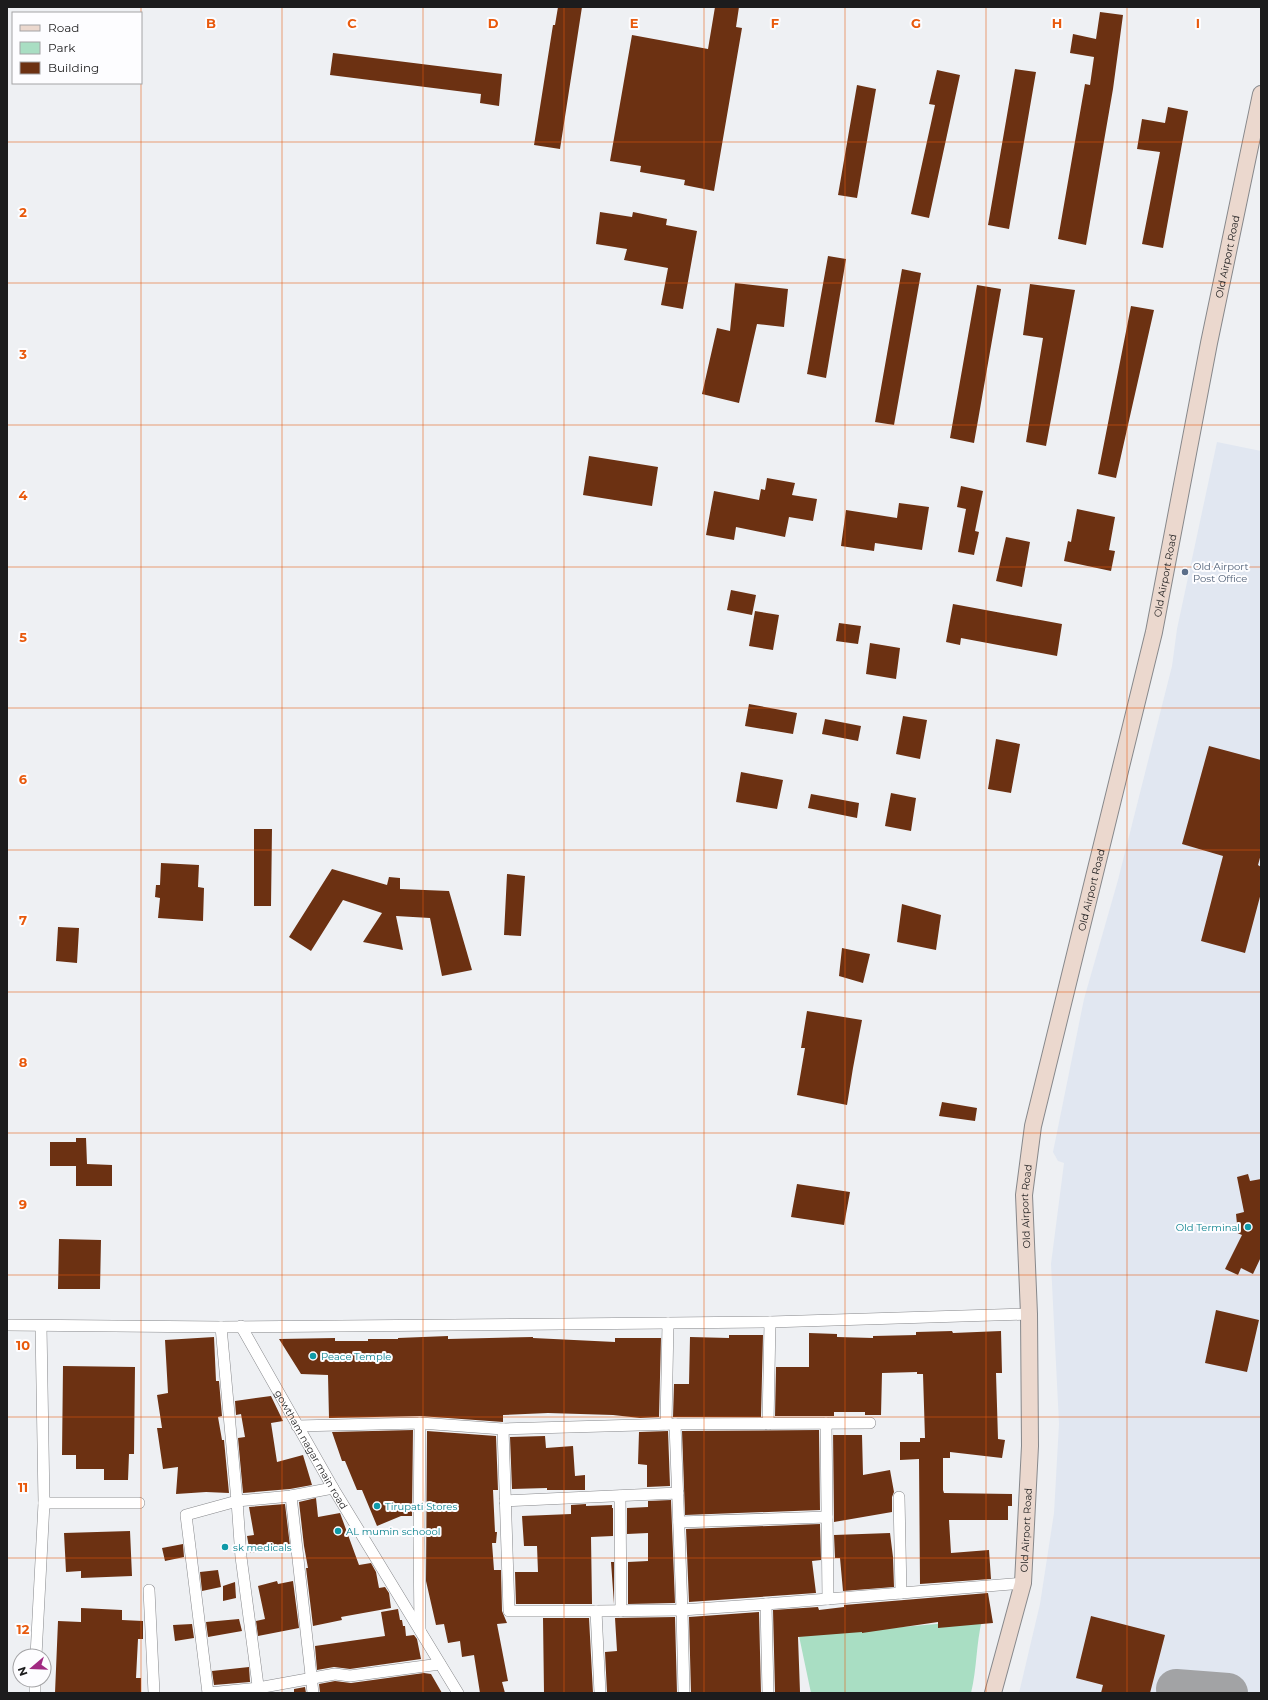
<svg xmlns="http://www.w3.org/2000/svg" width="1268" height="1700" font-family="Montserrat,sans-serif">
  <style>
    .built { fill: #e1e7f1 }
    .green { fill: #a9dec3 }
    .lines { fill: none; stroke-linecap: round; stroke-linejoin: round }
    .taxiway { stroke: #a2a3a5; stroke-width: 40 }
    .building { fill: #6c3112 }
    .minor-casing { stroke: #87888b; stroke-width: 12 }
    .secondary-casing { stroke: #87888b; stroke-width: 18 }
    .minor { stroke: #fff; stroke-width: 11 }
    .secondary { stroke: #ebd8ce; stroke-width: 16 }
    .grid { fill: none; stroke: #e8590c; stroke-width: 1; stroke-opacity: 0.55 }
    .service-dot { fill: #5c6f8a; stroke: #fdfdff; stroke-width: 1.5 }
    .culture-dot { fill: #0f9aa8; stroke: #fdfdff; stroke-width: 1.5 }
    .labels { text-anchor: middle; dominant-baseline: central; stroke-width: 4; stroke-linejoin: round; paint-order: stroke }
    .street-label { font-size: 10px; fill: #1c1c1d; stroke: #fdfdff }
    .service-label { font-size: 10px; fill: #4e5e75; stroke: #fdfdff; text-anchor: start }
    .culture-label { font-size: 10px; fill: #0d838f; stroke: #fdfdff; text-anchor: start }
    .grid-label { font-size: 13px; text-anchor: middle; font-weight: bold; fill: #e8590c; stroke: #fdfdff; stroke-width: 4; stroke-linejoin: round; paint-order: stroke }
  </style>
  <rect width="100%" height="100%" fill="#eef0f3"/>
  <path class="built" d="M 1217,442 L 1261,451 L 1261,1693 L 1019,1693 L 1040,1604 L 1054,1513 L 1059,1424 L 1051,1264 L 1064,1163 L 1058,1161 L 1053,1152 L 1084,999 L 1118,880 L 1172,666 L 1177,629 Z"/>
  <path class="green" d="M 982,1620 C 976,1644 977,1669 971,1693 L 811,1693 L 799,1636 Z"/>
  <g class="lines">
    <path class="taxiway" d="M 1176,1689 L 1228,1693"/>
  </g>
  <path class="building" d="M 558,7 L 582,7 L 560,149 L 534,145 L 553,25 L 555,25 Z
    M 715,7 L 739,7 L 736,27 L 742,28 L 714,191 L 684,185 L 685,180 L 640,172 L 641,166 L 610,161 L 632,35 L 708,49 Z
    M 1100,12 L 1123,15 L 1113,89 L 1086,245 L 1058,239 L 1085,84 L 1090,85 L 1094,57 L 1070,53 L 1073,34 L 1096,39 Z
    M 333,53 L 502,74 L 499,106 L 480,103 L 481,94 L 330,75 Z
    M 1015,69 L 1036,72 L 1009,229 L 988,225 Z
    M 937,70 L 960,75 L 929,218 L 911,214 L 935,105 L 929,104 Z
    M 857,85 L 876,89 L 857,198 L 838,195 Z
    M 1168,107 L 1188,111 L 1163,248 L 1142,244 L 1160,152 L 1137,149 L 1142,119 L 1165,123 Z
    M 600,212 L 632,217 L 633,212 L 667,219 L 666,225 L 697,231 L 683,309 L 661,305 L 668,268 L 624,260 L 627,249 L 596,244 Z
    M 828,256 L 846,259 L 826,378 L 807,374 Z
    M 902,269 L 921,273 L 894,425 L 875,422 Z
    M 735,283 L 788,289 L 784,327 L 757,324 L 739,403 L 702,394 L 717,328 L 730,331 Z
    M 1030,284 L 1075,290 L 1046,446 L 1026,442 L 1043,338 L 1023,335 Z
    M 977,285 L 1001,289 L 974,443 L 950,438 Z
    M 1131,306 L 1154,310 L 1116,478 L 1098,474 Z
    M 589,456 L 658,467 L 652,506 L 583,495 Z
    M 767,478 L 795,483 L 792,495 L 817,499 L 813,521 L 789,517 L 785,537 L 736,527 L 734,540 L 706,535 L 714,491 L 759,500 L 761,489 L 765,490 Z
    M 961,486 L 983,491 L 975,531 L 979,532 L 974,555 L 958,552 L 966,509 L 957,507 Z
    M 899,503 L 929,507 L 922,550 L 875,543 L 874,551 L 841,546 L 846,510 L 897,518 Z
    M 1077,509 L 1115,517 L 1109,550 L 1115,551 L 1111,571 L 1064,561 L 1068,541 L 1071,542 Z
    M 1006,537 L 1030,542 L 1022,587 L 996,581 Z
    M 731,590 L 756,595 L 752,615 L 727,610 Z
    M 953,604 L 1062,624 L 1057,656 L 961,638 L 960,645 L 946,642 Z
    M 755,611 L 779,615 L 773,650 L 749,646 Z
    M 839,623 L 861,626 L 858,644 L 836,641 Z
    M 870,643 L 900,648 L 896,679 L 866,674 Z
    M 749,704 L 797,713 L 793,734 L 745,726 Z
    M 903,716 L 927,720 L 920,759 L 896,754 Z
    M 825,719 L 861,726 L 858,741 L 822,734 Z
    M 996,739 L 1020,744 L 1011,793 L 988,789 Z
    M 1209,746 L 1261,760 L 1261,854 L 1258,865 L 1261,867 L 1261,893 L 1245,953 L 1201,941 L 1223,856 L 1182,844 Z
    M 741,772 L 783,780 L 777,809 L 736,802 Z
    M 891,793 L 916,798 L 911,831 L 885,826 Z
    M 811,794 L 859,803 L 857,818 L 808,808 Z
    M 254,829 L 272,829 L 271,906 L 254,906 Z
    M 161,863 L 199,865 L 198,887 L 204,888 L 203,921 L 158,918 L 160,898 L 155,897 L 156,885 L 160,885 Z
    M 332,869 L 387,885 L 389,877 L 400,878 L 400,889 L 449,891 L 472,970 L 442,976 L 430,918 L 396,916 L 403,950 L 363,942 L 382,913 L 343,900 L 311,951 L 289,937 Z
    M 507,874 L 525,876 L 521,936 L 504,935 Z
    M 902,904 L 941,915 L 936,950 L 897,942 Z
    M 58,927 L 79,928 L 77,963 L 56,961 Z
    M 842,948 L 870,954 L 863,983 L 839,976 Z
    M 807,1011 L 862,1020 L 853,1068 L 847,1105 L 797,1095 L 805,1048 L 801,1048 Z
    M 942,1102 L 977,1108 L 975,1121 L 939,1116 Z
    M 76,1138 L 86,1138 L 87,1164 L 112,1165 L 112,1186 L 76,1186 L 76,1166 L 50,1166 L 50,1142 L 76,1142 Z
    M 1248,1174 L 1250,1181 L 1261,1179 L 1261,1257 L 1253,1274 L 1241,1268 L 1238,1275 L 1225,1269 L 1242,1235 L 1233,1231 L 1237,1224 L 1236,1214 L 1244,1212 L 1237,1177 Z
    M 797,1184 L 850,1192 L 844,1225 L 791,1217 Z
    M 59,1239 L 101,1240 L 100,1289 L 58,1289 Z
    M 1216,1310 L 1259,1320 L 1247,1372 L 1205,1363 Z
    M 952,1331 L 953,1333 L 1001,1331 L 1002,1373 L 996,1373 L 998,1439 L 1005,1440 L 1002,1458 L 950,1452 L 950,1458 L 943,1458 L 943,1490 L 944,1493 L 1012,1494 L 1012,1506 L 1008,1506 L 1008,1520 L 949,1520 L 951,1553 L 989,1550 L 991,1579 L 920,1584 L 919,1459 L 900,1460 L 900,1442 L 920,1442 L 920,1438 L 925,1438 L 923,1374 L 917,1374 L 917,1372 L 882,1373 L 881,1415 L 865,1415 L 865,1412 L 834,1412 L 834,1416 L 775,1416 L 776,1367 L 809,1367 L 809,1333 L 837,1334 L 837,1337 L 873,1338 L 873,1336 L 916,1335 L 916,1332 Z
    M 729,1335 L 763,1335 L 761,1417 L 673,1417 L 674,1384 L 689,1384 L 690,1337 L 729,1338 Z
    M 448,1336 L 448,1339 L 533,1337 L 533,1338 L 615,1342 L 615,1338 L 661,1338 L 659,1417 L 640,1418 L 613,1415 L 548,1413 L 503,1415 L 503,1422 L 420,1416 L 329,1418 L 328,1375 L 301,1374 L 279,1339 L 335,1338 L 335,1341 L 368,1341 L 368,1339 L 398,1339 L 398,1338 Z
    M 214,1337 L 216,1381 L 219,1381 L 222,1416 L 218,1417 L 222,1440 L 224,1440 L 229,1493 L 206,1492 L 176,1494 L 178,1467 L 163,1469 L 157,1428 L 162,1428 L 157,1395 L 168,1393 L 165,1340 Z
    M 63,1366 L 135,1367 L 134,1454 L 129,1454 L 128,1480 L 104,1480 L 104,1469 L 76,1469 L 76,1455 L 62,1455 Z
    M 271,1396 L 283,1421 L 271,1423 L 277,1462 L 303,1455 L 312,1485 L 290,1489 L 243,1493 L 238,1438 L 245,1437 L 241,1414 L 236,1415 L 235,1401 Z
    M 413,1430 L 412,1516 L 401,1516 L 377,1526 L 362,1490 L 357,1490 L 345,1461 L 342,1461 L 332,1432 Z
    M 819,1430 L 820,1510 L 685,1515 L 682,1431 Z
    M 833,1430 L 833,1435 L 862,1435 L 863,1475 L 890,1470 L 894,1492 L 892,1497 L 892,1512 L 834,1522 Z
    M 427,1431 L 496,1436 L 498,1490 L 493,1490 L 495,1532 L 497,1532 L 496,1543 L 492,1543 L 494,1570 L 501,1570 L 502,1611 L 507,1623 L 497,1624 L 508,1681 L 502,1682 L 505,1693 L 480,1693 L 474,1655 L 462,1657 L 460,1641 L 448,1643 L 444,1624 L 436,1625 L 426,1581 Z
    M 668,1431 L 670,1486 L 647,1487 L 647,1465 L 638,1464 L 639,1432 Z
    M 545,1436 L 546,1448 L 573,1446 L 575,1476 L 585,1475 L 585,1490 L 547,1490 L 547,1488 L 512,1489 L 510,1437 Z
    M 316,1498 L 318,1517 L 340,1513 L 359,1565 L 371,1563 L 376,1572 L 379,1588 L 385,1587 L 389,1593 L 391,1608 L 341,1617 L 342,1620 L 313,1626 L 306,1568 L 308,1568 L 304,1546 L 299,1502 Z
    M 671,1500 L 675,1603 L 628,1604 L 628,1562 L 648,1561 L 648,1533 L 627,1534 L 627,1508 L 648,1507 L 648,1501 Z
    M 285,1504 L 290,1546 L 250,1553 L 247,1536 L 254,1535 L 249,1507 Z
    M 586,1504 L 586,1506 L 612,1505 L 612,1508 L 613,1508 L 613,1536 L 591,1537 L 592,1604 L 516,1604 L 515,1572 L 538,1572 L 537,1546 L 524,1546 L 522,1516 L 571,1514 L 571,1505 Z
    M 820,1524 L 821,1560 L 812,1561 L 816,1593 L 689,1602 L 686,1529 Z
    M 130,1531 L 132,1576 L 81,1578 L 81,1571 L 66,1572 L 64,1533 Z
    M 890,1533 L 893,1557 L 894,1587 L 843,1591 L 840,1558 L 835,1558 L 834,1535 Z
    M 183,1544 L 184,1557 L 165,1561 L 162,1548 Z
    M 611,1562 L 614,1562 L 614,1604 Z
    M 218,1570 L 221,1587 L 202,1591 L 200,1572 Z
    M 277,1581 L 278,1584 L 293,1581 L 299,1628 L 258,1636 L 256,1621 L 265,1619 L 258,1586 Z
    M 235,1582 L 236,1598 L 223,1601 L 223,1586 Z
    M 988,1593 L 993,1623 L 938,1628 L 938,1622 L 862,1633 L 862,1632 L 798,1637 L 800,1692 L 775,1693 L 773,1610 L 818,1607 L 819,1610 L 844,1607 L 844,1605 Z
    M 81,1608 L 122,1610 L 122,1620 L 143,1621 L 143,1639 L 138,1639 L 136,1678 L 141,1678 L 141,1693 L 55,1693 L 58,1621 L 81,1622 Z
    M 398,1609 L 400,1620 L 402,1620 L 403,1626 L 405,1626 L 406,1636 L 414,1635 L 417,1639 L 421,1659 L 350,1669 L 334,1667 L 317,1670 L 315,1646 L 385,1636 L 381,1612 Z
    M 759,1612 L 761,1693 L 691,1693 L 689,1617 Z
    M 1091,1616 L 1165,1635 L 1150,1693 L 1101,1693 L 1103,1685 L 1076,1678 Z
    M 675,1617 L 677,1693 L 607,1693 L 605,1652 L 617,1651 L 615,1618 Z
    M 543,1618 L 589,1618 L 593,1693 L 544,1693 Z
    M 239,1619 L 242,1631 L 208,1637 L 206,1622 Z
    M 192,1624 L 194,1638 L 175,1641 L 173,1625 Z
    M 249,1667 L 250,1682 L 214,1685 L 212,1671 Z
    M 424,1673 L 431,1674 L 442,1693 L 320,1693 L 319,1684 L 335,1681 L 351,1683 Z
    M 305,1687 L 306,1693 L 294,1693 L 294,1689 Z"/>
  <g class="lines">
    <defs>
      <g id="minor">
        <path d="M 7,1325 L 221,1327 L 668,1323 L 770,1322 L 1029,1314"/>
        <path id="s1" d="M 241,1326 L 333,1488 L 458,1693"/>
        <path d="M 221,1327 L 237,1501 L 291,1496 L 333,1488"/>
        <path d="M 420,1423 L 503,1429 L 675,1424 L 870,1423"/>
        <path d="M 826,1423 L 828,1599"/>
        <path d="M 666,1424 L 668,1323"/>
        <path d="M 675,1424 L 682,1610 L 684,1693"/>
        <path d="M 768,1424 L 770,1322"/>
        <path d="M 297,1426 L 420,1423 L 419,1540 L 420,1630"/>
        <path d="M 503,1429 L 509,1611 L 596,1611 L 600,1693"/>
        <path d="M 291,1496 L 313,1693"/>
        <path d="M 620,1496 L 621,1611"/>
        <path d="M 899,1497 L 901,1593"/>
        <path d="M 505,1501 L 678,1493"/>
        <path d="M 44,1503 L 139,1503"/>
        <path d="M 679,1522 L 827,1517"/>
        <path d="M 149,1590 L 154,1693"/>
        <path d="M 766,1604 L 1023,1583"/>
        <path d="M 596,1611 L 682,1610 L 766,1604 L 768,1693"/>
        <path d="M 36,1656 L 44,1503 L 41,1326"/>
        <path d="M 35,1693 L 35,1680"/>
        <path d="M 208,1693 L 186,1515 L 237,1501 L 241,1557 L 259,1693"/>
        <path d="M 209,1693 L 258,1688 L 335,1674 L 350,1676 L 440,1664"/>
      </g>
      <g id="secondary">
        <path id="s2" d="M 993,1693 L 1023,1583 L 1030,1446 L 1029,1314 L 1024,1195 L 1033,1126 L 1154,632 L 1209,343 L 1261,94"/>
      </g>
    </defs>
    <use href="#minor" class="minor-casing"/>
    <use href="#secondary" class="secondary-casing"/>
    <use href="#minor" class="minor"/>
    <use href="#secondary" class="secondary"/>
  </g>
  <path class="grid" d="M 141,7 L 141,13M 282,7 L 282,1693M 423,7 L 423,1693M 564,7 L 564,1693M 704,7 L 704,1693M 845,7 L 845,1693M 986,7 L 986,1693M 1127,7 L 1127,1693M 141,83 L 141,1693M 7,142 L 1261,142M 7,283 L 1261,283M 7,425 L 1261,425M 7,567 L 1261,567M 7,708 L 1261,708M 7,850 L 1261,850M 7,992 L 1261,992M 7,1133 L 1261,1133M 7,1275 L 1261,1275M 7,1417 L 1261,1417M 7,1558 L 1261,1558"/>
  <circle class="service-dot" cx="1185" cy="572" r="4"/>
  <g class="culture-dot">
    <circle cx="1248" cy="1227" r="4"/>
    <circle cx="313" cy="1356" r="4"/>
    <circle cx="377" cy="1506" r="4"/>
    <circle cx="338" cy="1531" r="4"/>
    <circle cx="225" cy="1547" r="4"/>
  </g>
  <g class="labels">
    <g class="street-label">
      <text stroke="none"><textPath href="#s2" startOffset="1463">Old Airport Road</textPath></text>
      <text stroke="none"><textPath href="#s2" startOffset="1138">Old Airport Road</textPath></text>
      <text stroke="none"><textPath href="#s2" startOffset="815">Old Airport Road</textPath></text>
      <text stroke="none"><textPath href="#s2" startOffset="491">Old Airport Road</textPath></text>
      <text stroke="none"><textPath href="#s1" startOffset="142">gowtham nagar main road</textPath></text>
      <text stroke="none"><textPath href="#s2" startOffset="167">Old Airport Road</textPath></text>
    </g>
    <g class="service-label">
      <text x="1193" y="566">Old Airport<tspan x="1193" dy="12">Post Office</tspan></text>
    </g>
    <g class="culture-label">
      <text x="1240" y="1227" text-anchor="end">Old Terminal</text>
      <text x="321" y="1356">Peace Temple</text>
      <text x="385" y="1506">Tirupati Stores</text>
      <text x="346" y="1531">AL mumin schoool</text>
      <text x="233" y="1547">sk medicals</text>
    </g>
  </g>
  <g class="grid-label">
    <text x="211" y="28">B</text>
    <text x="352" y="28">C</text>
    <text x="493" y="28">D</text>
    <text x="634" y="28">E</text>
    <text x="775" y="28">F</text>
    <text x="916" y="28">G</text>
    <text x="1057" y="28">H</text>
    <text x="1198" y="28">I</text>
    <text x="23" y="217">2</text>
    <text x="23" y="359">3</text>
    <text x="23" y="500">4</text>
    <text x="23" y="642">5</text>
    <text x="23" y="784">6</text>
    <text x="23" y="925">7</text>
    <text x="23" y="1067">8</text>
    <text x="23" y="1209">9</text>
    <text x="23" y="1350">10</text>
    <text x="23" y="1492">11</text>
    <text x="23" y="1634">12</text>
  </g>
  <rect width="1268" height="1700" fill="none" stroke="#1c1c1d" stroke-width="16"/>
  <rect x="12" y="12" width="130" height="72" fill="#fdfdff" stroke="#a3a3a5"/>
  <rect x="20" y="25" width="20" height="6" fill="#ebd8ce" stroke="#a3a3a5"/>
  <text x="48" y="32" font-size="12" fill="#1c1c1d">Road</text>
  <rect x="20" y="42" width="20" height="12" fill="#a9dec3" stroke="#a3a3a5"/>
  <text x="48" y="52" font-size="12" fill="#1c1c1d">Park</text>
  <rect x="20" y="62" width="20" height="12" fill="#6c3112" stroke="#a3a3a5"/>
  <text x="48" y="72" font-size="12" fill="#1c1c1d">Building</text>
  <g transform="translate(32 1668) rotate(251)"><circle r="19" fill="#fdfdff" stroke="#a3a3a5"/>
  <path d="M0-3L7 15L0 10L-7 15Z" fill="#a12a82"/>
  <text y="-6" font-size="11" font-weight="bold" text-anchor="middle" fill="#1c1c1d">N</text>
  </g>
</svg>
